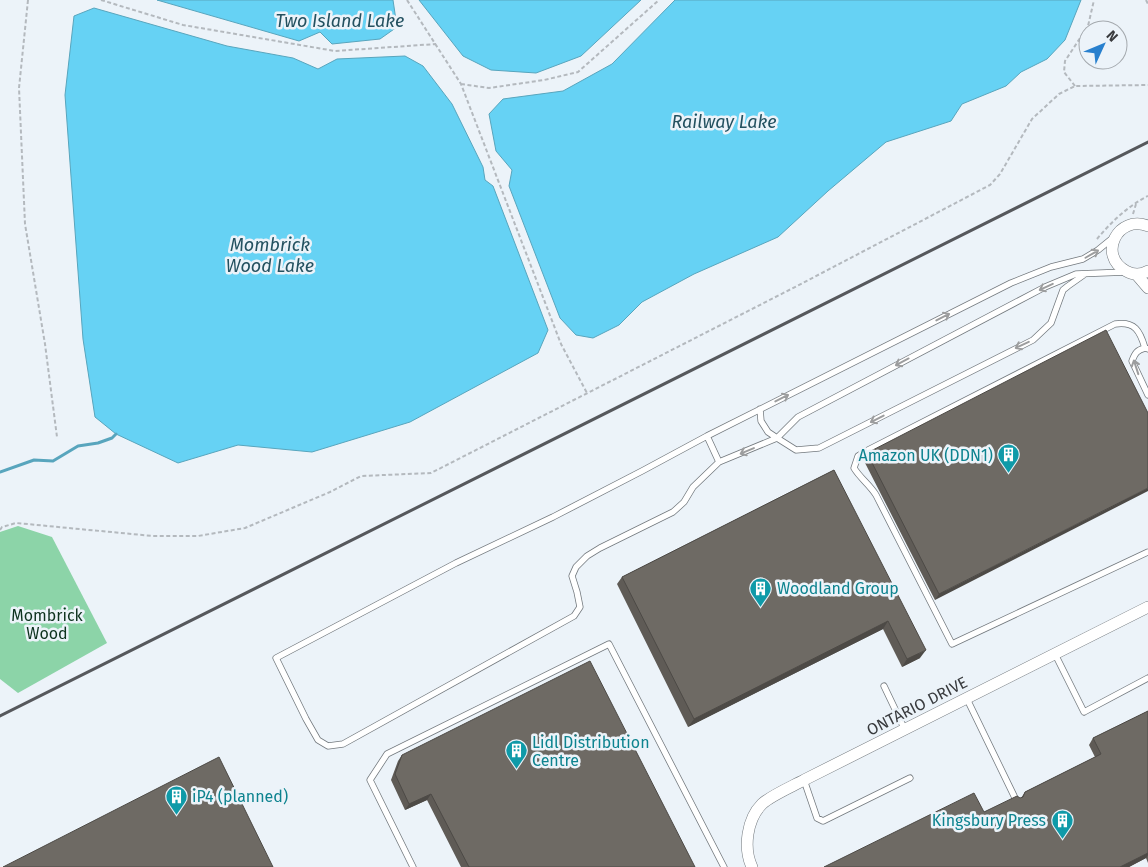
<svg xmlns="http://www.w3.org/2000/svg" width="1148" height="867" font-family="'Fira Sans',sans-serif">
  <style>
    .green { fill: #8cd4a8 }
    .water { fill: #66d2f4; stroke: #58a5bd }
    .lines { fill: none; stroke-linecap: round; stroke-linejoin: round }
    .stream { stroke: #58a5bd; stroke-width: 3 }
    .lane-casing { stroke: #73797e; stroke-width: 7 }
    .street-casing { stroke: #73797e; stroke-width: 12 }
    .path { stroke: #b4b9be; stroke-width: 2; stroke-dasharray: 4 2.5; stroke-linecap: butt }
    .lane { stroke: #fff; stroke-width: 5.5 }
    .street { stroke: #fff; stroke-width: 11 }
    .rail { stroke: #56585c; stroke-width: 3 }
    .wall { fill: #5f5b56 }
    .shaded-wall { fill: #4d4a46 }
    .building { fill: #6e6a64; stroke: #4d4a46 }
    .oneway { stroke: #9c9d9e }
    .labels { text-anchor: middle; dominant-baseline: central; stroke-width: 5; stroke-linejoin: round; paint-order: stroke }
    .culture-label { font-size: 16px; fill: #0d838f; stroke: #ecf3f9; text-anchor: start }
    .park-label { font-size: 16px; fill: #0d321e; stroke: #ecf3f9 }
    .street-label { font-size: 16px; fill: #393b3e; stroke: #ecf3f9 }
    .water-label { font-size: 18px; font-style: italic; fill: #235160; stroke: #ecf3f9 }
  </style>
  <rect width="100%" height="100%" fill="#ecf3f9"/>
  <path class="green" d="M 18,526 L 52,537 L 107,643 L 18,693 L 0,679 L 0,532 Z"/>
  <path class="water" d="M 157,0 L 393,0 L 397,27 L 380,39 L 332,44 L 320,32 L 299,41 Z
    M 419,0 L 641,0 L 581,56 L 536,73 L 491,70 L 463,56 Z
    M 675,0 L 1081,0 L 1065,40 L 1047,59 L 1021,72 L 1006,86 L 962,104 L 951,121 L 886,142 L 828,191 L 778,237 L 694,274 L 642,302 L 619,325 L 593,338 L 576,335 L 560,318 L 509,186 L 512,170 L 496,151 L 489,114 L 503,99 L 563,91 L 612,64 Z
    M 94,8 L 227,46 L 293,58 L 318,69 L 337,59 L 405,56 L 423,66 L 452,104 L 483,167 L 485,180 L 493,186 L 548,330 L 538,353 L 410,422 L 312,452 L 238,445 L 178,463 L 116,434 L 95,417 L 83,339 L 65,95 L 74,16 Z"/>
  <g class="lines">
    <path class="stream" d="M 0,472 L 34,460 L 53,461 L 78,446 L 98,443 L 112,438 L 116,434"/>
    <defs>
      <path id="lane" d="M 1114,237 L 1098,250 L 1083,259 L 1051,267 L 1011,283 L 707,436 L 642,471 L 553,517 L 456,563 L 276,658 L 306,719 L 318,740 L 328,746 L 343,744 L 574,616 L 580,607 L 577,592 L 572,576 L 576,567 L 587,556 L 600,548 L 673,512 L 684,502 L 693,487 L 719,462 L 777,438 L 798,417 L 1045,287 L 1076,274 L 1126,272
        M 1145,348 C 1140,331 1135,321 1115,324 L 866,451 L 858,456 L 854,468 C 860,478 870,485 876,495 L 952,644 L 1148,552
        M 1148,349 L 1145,348 C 1137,350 1135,353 1132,361 L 1148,395
        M 760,409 L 761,421 L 768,432 L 777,438 L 796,450 L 819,448 L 1033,340 L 1051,323 L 1063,290 L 1068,286 L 1085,274
        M 707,436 L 719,462
        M 1055,654 L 1084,712 L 1148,678
        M 884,686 L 905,730
        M 967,699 L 1016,800
        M 804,780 L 817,818 L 823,821 L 910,778
        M 413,867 L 370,780 L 387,754 L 609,644 L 724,867"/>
      <path id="street" d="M 1148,226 C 1118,214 1097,255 1126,271 C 1133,275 1141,275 1148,271
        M 1136,274 L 1148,288
        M 752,867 C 743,848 747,819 762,804 C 770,796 793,786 804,780 L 1148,607"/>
    </defs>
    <use href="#lane" class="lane-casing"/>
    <use href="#street" class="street-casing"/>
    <path class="path" d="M 28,0 L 19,88 L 25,224 L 45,344 L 57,437
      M 101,0 L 183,25 L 335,51 L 436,44
      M 407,0 L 461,84 L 561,344 L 587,393
      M 1146,0 L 1148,4
      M 461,84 L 489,88 L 544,80 L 578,72 L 659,0
      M 1075,86 L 1064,72 L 1065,61 L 1088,26 L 1094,0
      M 1133,214 L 1136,204
      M 1097,239 C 1111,222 1128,206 1148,196
      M 0,530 L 2,527 L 16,523 L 153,536 L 198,536 L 245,528 L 330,492 L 361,476 L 431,473 L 797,286 L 990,185 L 1000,174 L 1032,119 L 1059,94 L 1075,86 L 1148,85"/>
    <use href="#lane" class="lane"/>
    <use href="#street" class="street"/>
    <path class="rail" d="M 0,716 L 1148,142"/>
  </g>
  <path class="wall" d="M 1148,413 L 935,600 L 863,459 L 867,453 Z
    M 834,470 L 920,658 L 902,667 L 883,629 L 688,727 L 617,584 L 622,577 Z
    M 1148,711 L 1148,863 L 1146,858 L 1129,867 L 824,867 L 984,812 L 1021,798 L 1025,792 L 1095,757 L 1089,745 L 1093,738 Z
    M 402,755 L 695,867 L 461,867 L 427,800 L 405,810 L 391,780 L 398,761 Z"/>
  <path class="shaded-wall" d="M 1148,488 L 1148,491 L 935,600 L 939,594 Z
    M 888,621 L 883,629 L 688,727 L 694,719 Z
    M 926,650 L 920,658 L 902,667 L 907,659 Z
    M 431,794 L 427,800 L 405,810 L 409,804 Z
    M 1148,853 L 1148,855 L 1146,858 L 1129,867 L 1120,867 Z"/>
  <path class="building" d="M 1106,330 L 1148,413 L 1148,488 L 939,594 L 867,453 Z
    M 834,470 L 926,650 L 907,659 L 888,621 L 694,719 L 622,577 Z
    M 590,661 L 695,867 L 469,867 L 431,794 L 409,804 L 395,774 L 402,755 Z
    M 1148,711 L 1148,853 L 1120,867 L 824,867 L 974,793 L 984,812 L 1017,796 L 1020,798 L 1023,797 L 1025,792 L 1101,754 L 1093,738 Z
    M 219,757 L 273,867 L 3,867 Z"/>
  <defs><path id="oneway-shaft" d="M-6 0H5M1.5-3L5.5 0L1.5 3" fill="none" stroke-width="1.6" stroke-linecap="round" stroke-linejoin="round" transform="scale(1.25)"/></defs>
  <g class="oneway">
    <use href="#oneway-shaft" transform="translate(1092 254) rotate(-30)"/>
    <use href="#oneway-shaft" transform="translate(1046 287) rotate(155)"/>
    <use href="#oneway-shaft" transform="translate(943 317) rotate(-27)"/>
    <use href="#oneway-shaft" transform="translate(1022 345) rotate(155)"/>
    <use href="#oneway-shaft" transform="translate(902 362) rotate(152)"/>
    <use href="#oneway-shaft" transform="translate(1136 367) rotate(-108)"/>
    <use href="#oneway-shaft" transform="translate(782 398) rotate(-27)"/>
    <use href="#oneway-shaft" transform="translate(877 419) rotate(153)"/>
    <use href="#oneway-shaft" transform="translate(747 451) rotate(157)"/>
  </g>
  <defs>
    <symbol id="building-pin" viewBox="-11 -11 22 30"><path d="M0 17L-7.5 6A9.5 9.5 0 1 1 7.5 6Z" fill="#0f9aa8" stroke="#ecf3f9"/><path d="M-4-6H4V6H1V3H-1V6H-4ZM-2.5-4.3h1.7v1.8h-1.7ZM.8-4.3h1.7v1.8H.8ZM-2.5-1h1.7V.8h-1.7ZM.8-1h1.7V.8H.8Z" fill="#fff"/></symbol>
  </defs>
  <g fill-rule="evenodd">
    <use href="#building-pin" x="996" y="442" width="25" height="34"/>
    <use href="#building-pin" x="748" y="576" width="25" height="34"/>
    <use href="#building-pin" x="504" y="738" width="25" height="34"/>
    <use href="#building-pin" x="164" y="784" width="25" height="34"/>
    <use href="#building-pin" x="1050" y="808" width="25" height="34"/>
  </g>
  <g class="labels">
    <g class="culture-label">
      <text x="993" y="455" text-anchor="end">Amazon UK (DDN1)</text>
      <text x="777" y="588">Woodland Group</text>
      <text x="532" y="742">Lidl Distribution<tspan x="532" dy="18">Centre</tspan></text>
      <text x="192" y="796">iP4 (planned)</text>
      <text x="1046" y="820" text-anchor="end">Kingsbury Press</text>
    </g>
    <g class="park-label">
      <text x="47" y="615">Mombrick<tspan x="47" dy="18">Wood</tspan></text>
    </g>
    <g class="street-label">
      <text transform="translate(917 706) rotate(-27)">ONTARIO DRIVE</text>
    </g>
    <g class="water-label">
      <text x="340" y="21">Two Island Lake</text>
      <text x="724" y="122">Railway Lake</text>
      <text x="270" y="245">Mombrick<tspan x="270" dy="21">Wood Lake</tspan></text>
    </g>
  </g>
  <g transform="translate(1103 45) rotate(46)"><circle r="24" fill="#ecf3f9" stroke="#a4a9ae"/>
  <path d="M0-4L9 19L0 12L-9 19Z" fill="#2880ce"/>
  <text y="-8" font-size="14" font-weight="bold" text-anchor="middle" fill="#393b3e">N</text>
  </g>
</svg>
